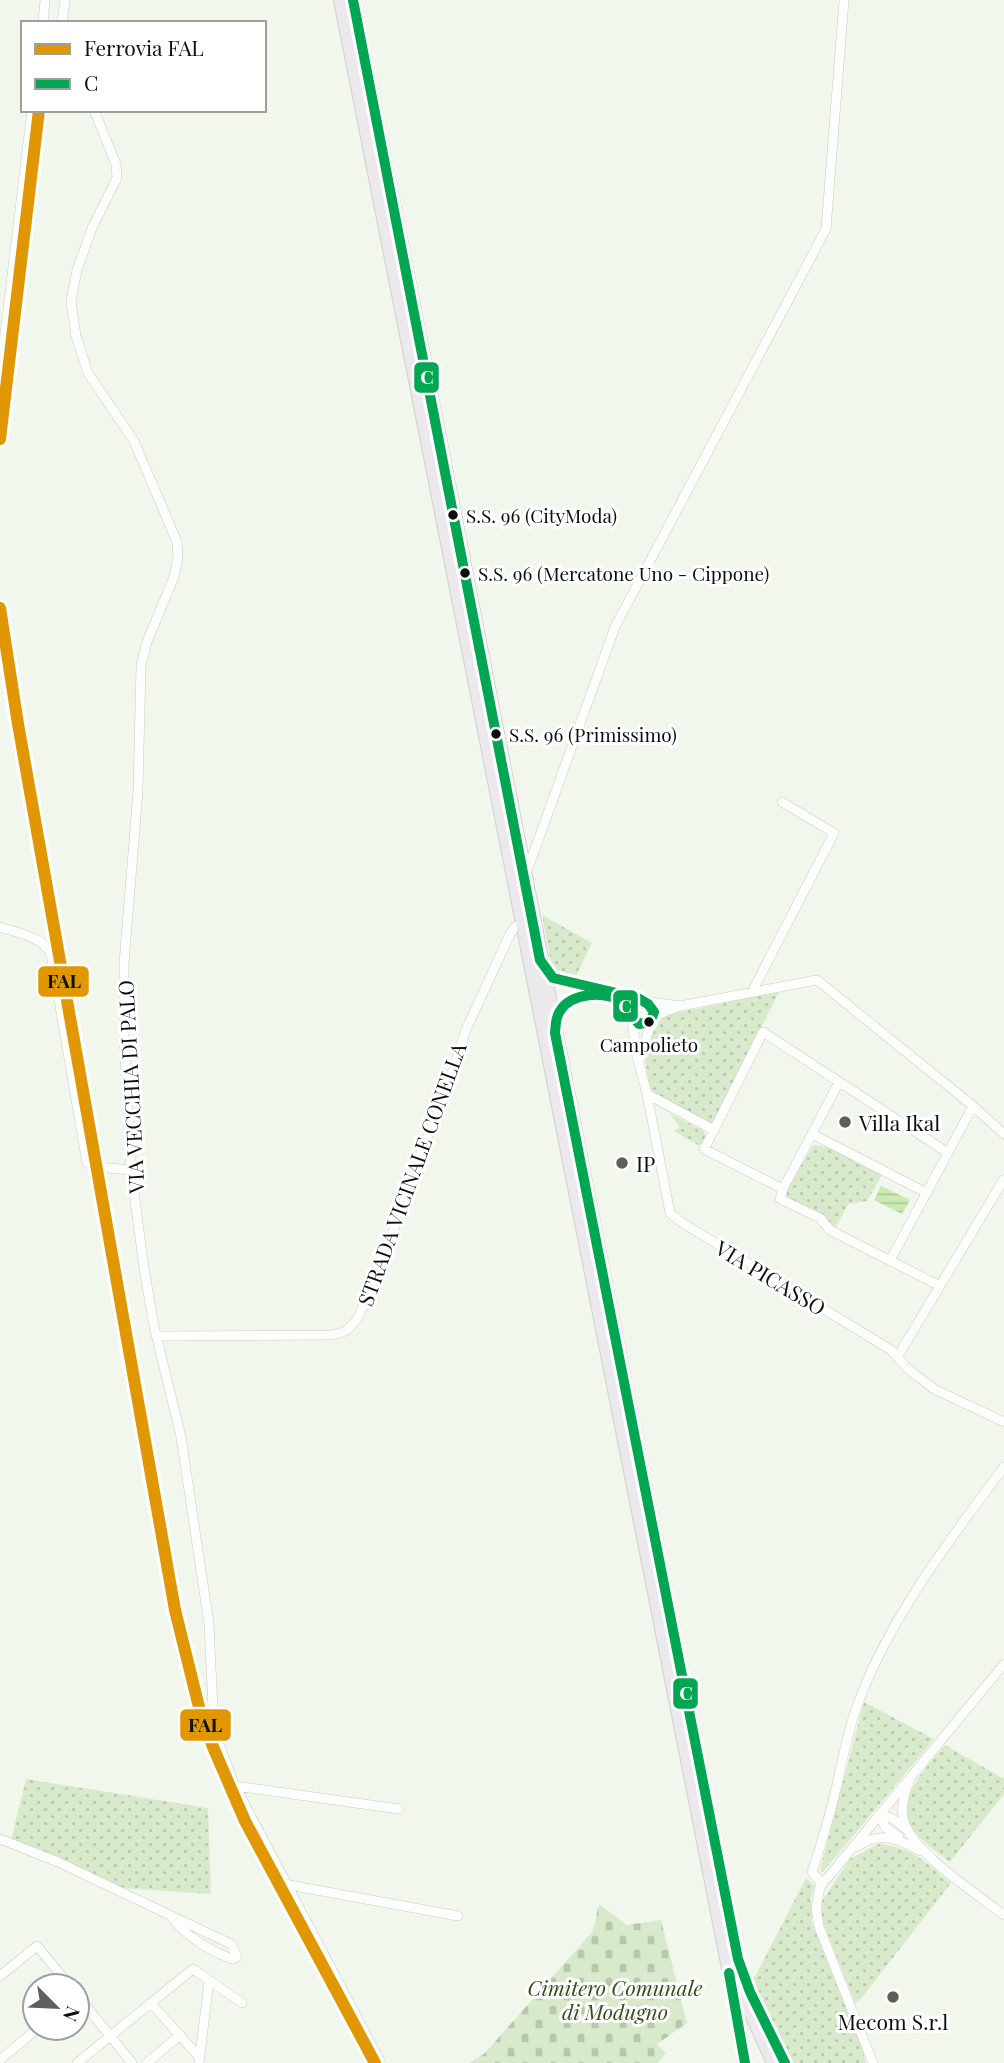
<svg xmlns="http://www.w3.org/2000/svg" width="1004" height="2063" font-family="'Playfair Display',serif">
  <style>
    .grass { fill: url(#grass-dots) }
    .cemetery { fill: url(#cemetery-stones) }
    .water { fill: url(#water-rules) }
    .lines { fill: none; stroke-linecap: round; stroke-linejoin: round }
    .minor-casing { stroke: #c8ccc5; stroke-width: 10 }
    .primary-casing { stroke: #ced1cc; stroke-width: 16 }
    .minor { stroke: #fdfefc; stroke-width: 9 }
    .primary { stroke: #ece9ec; stroke-width: 14 }
    .bus-1-casing { stroke: #fff; stroke-width: 16 }
    .bus-1 { stroke: #00a651; stroke-width: 10 }
    .rail-1-casing { stroke: #fff; stroke-width: 18 }
    .rail-1 { stroke: #e09701; stroke-width: 12 }
    .bus-dot { fill: #0c0f0a; stroke: #fff; stroke-width: 2.5 }
    .poi-dot { fill: #5c605a; stroke: #fff; stroke-width: 2.5 }
    .labels { text-anchor: middle; dominant-baseline: central; stroke-width: 6; stroke-linejoin: round; paint-order: stroke }
    .bus-label { font-size: 19px; fill: #0c0f0a; stroke: #fff; text-anchor: start }
    .street-label { font-size: 21px; fill: #0c0f0a; stroke: #fff }
    .poi-label { font-size: 21px; fill: #0c0f0a; stroke: #fff; text-anchor: start }
    .park-label { font-size: 21px; font-style: italic; fill: #334f19; stroke: #fff }
    .line-badge { stroke: #fff; stroke-width: 2.5 }
    .badge-label { font-size: 19px; text-anchor: middle; font-weight: bold; fill: #fff }
    .pale-badge-label { font-size: 19px; text-anchor: middle; font-weight: bold; fill: #111 }
  </style>
  <defs>
    <pattern id="grass-dots" width="8" height="8" patternUnits="userSpaceOnUse" patternTransform="scale(1.75)"><rect width="8" height="8" fill="#d8eacb"/><path d="M2 2h.1M6 6h.1" fill="none" stroke="#b8c8ad" stroke-width="1.8" stroke-linecap="round"/></pattern>
    <pattern id="cemetery-stones" width="16" height="16" patternUnits="userSpaceOnUse" patternTransform="scale(1.75)"><rect width="16" height="16" fill="#d8eacb"/><path d="M2 7V4a2 2 0 0 1 4 0v3zM10 15v-3a2 2 0 0 1 4 0v3z" fill="#b8c8ad"/></pattern>
    <pattern id="water-rules" width="6" height="5" patternUnits="userSpaceOnUse" patternTransform="scale(1.75)"><rect width="6" height="5" fill="#caebb1"/><path d="M0 2.5h6" fill="none" stroke="#acc897"/></pattern>
  </defs>
  <rect width="100%" height="100%" fill="#f2f7ee"/>
  <path class="grass" d="M 542,915 L 592,943 L 574,980 L 561,976 L 552,967 Z
    M 779,992 L 712,1125 L 650,1094 L 644,1051 L 660,1020 L 665,1015 Z
    M 669,1113 L 704,1131 L 706,1136 L 702,1144 L 698,1145 L 674,1131 L 680,1127 Z
    M 813,1145 L 828,1147 L 882,1175 L 867,1201 L 848,1204 L 835,1229 L 824,1217 L 787,1197 L 787,1190 Z
    M 864,1702 L 934,1739 L 823,1872 L 820,1870 Z
    M 945,1745 L 1004,1779 L 1004,1794 L 950,1862 C 940,1854 929,1847 920,1838 C 887,1806 924,1770 945,1745 Z
    M 26,1779 L 208,1808 L 211,1894 L 120,1888 L 11,1840 Z
    M 878,1844 C 913,1847 925,1862 951,1883 L 860,2000 L 855,2003 L 822,1920 L 822,1901 L 850,1859 Z
    M 806,1878 L 815,1886 L 811,1897 L 812,1923 L 860,2040 L 866,2063 L 791,2063 L 748,1977 L 755,1977 L 757,1973 Z"/>
  <path class="cemetery" d="M 599,1904 L 627,1925 L 661,1920 L 687,2023 L 657,2044 L 666,2053 L 658,2063 L 470,2063 L 485,2053 L 593,1931 Z"/>
  <path class="water" d="M 881,1186 L 910,1200 L 902,1214 L 874,1200 Z"/>
  <g class="lines">
    <defs>
      <path id="minor" d="M 43,23 L 45,0
        M 62,23 L 65,0
        M 94,110 L 116,164 L 117,178 L 92,228 L 77,270 L 71,301 L 76,336 L 88,373 L 134,441 L 177,542 L 178,558 L 174,577 L 147,642 L 141,666 L 138,791 L 124,963 L 124,1038 L 131,1170 L 144,1268 L 154,1326 L 181,1437 L 209,1624 L 214,1731 L 235,1786 L 381,2063
        M 0,375 L 32,110
        M 526,874 L 615,627 L 826,229 L 844,0
        M 0,927 C 16,932 43,937 51,954 L 87,1163 L 97,1167 L 131,1170
        M 545,969 L 551,977 L 558,980 L 636,997 L 646,1002
        M 752,992 L 834,833 L 782,802
        M 680,1006 L 642,1001 L 635,1004 L 631,1011 L 636,1052 L 647,1094 L 670,1213 L 681,1222 L 891,1350 L 908,1369 L 934,1389 L 1004,1422
        M 654,1016 L 680,1006 L 817,980 L 973,1106 L 1004,1134
        M 556,1020 C 559,994 604,989 622,1002 C 630,1008 631,1018 639,1024 L 650,1022 L 654,1012
        M 640,1059 L 652,1019
        M 647,1094 L 714,1130 L 704,1149 L 783,1189 L 780,1199 L 820,1218 L 830,1230 L 940,1286
        M 714,1130 L 763,1032 L 948,1153
        M 812,1134 L 927,1193
        M 783,1189 L 839,1082
        M 890,1261 L 973,1106
        M 157,1336 L 330,1335 C 345,1334 351,1328 359,1316 L 394,1229 L 422,1150 L 446,1091 L 465,1032 L 510,934 L 515,927 L 523,924
        M 898,1356 L 1004,1179
        M 909,1782 C 904,1794 900,1811 905,1824 C 915,1854 978,1895 1004,1915
        M 235,1786 L 399,1809
        M 899,1837 L 885,1827 L 879,1814 L 893,1819 L 906,1829
        M 0,1839 L 58,1862 L 231,1944 L 237,1957 L 232,1959 C 209,1950 184,1935 170,1915
        M 856,1847 C 879,1831 898,1838 920,1851
        M 822,1884 L 812,1872 C 822,1843 830,1814 837,1785 C 842,1761 847,1736 855,1712 C 884,1626 949,1540 1004,1467
        M 289,1885 L 458,1916
        M 0,1976 L 37,1946 L 70,1986
        M 77,1995 L 132,2063
        M 151,2003 L 200,2058
        M 0,2060 L 38,2028
        M 77,2063 L 193,1969 L 242,2003
        M 147,2063 L 180,2035
        M 199,2063 L 209,1981
        M 873,2063 L 819,1927 L 816,1907 L 820,1887 L 1004,1664"/>
      <path id="primary" d="M 341,0 L 728,1963 L 745,2063
        M 353,0 L 741,1977 L 750,2010 L 774,2063
        M 764,2021 L 785,2063"/>
    </defs>
    <use href="#minor" class="minor-casing"/>
    <use href="#primary" class="primary-casing"/>
    <use href="#minor" class="minor"/>
    <use href="#primary" class="primary"/>
    <defs>
      <path id="bus-1" d="M 353,0 L 540,960 L 553,978 L 638,998 L 648,1004 L 654,1012 L 650,1022 L 639,1024 C 632,1017 629,1008 621,1002 C 604,990 571,993 560,1011 C 555,1018 556,1025 555,1033 L 738,1959 L 750,1992 L 785,2063
        M 729,1973 L 745,2063"/>
    </defs>
    <use href="#bus-1" class="bus-1-casing"/>
    <use href="#bus-1" class="bus-1"/>
    <defs>
      <path id="rail-1" d="M 0,439 L 39,110
        M 0,608 L 18,724 L 175,1610 L 199,1707 L 213,1747 L 245,1821 L 375,2063"/>
    </defs>
    <use href="#rail-1" class="rail-1-casing"/>
    <use href="#rail-1" class="rail-1"/>
  </g>
  <g class="bus-dot">
    <circle cx="453" cy="515" r="6"/>
    <circle cx="465" cy="573" r="6"/>
    <circle cx="496" cy="734" r="6"/>
    <circle cx="649" cy="1022" r="6"/>
  </g>
  <g class="poi-dot">
    <circle cx="845" cy="1122" r="7"/>
    <circle cx="622" cy="1163" r="7"/>
    <circle cx="893" cy="1997" r="7"/>
  </g>
  <g class="labels">
    <g class="bus-label">
      <text x="466" y="515">S.S. 96 (CityModa)</text>
      <text x="478" y="573">S.S. 96 (Mercatone Uno - Cippone)</text>
      <text x="509" y="734">S.S. 96 (Primissimo)</text>
      <text x="649" y="1044" text-anchor="middle">Campolieto</text>
    </g>
    <g class="street-label">
      <text transform="translate(130 1087) rotate(-93)">VIA VECCHIA DI PALO</text>
      <text transform="translate(411 1174) rotate(-70)">STRADA VICINALE CONELLA</text>
      <text transform="translate(771 1277) rotate(31)">VIA PICASSO</text>
    </g>
    <g class="poi-label">
      <text x="859" y="1122">Villa Ikal</text>
      <text x="636" y="1163">IP</text>
      <text x="893" y="2021" text-anchor="middle">Mecom S.r.l</text>
    </g>
    <g class="park-label">
      <text x="615" y="1987">Cimitero Comunale<tspan x="615" dy="24">di Modugno</tspan></text>
    </g>
  </g>
  <g class="line-badge">
    <rect x="413" y="361" width="27" height="33" rx="7" fill="#00a651"/>
    <rect x="37" y="965" width="53" height="33" rx="7" fill="#e09701"/>
    <rect x="612" y="989" width="27" height="34" rx="7" fill="#00a651"/>
    <rect x="672" y="1677" width="27" height="33" rx="7" fill="#00a651"/>
    <rect x="179" y="1708" width="53" height="34" rx="7" fill="#e09701"/>
  </g>
  <g class="badge-label">
    <text x="427" y="384">C</text>
    <text x="625" y="1013">C</text>
    <text x="686" y="1700">C</text>
  </g>
  <g class="pale-badge-label">
    <text x="64" y="988">FAL</text>
    <text x="205" y="1732">FAL</text>
  </g>
  <rect x="21" y="21" width="245" height="91" fill="#ffffff" stroke="#9e9f9d" stroke-width="2"/>
  <rect x="35" y="44" width="35" height="10" fill="#e09701" stroke="#9e9f9d" stroke-width="2"/>
  <text x="84" y="56" font-size="21" fill="#0c0f0a">Ferrovia FAL</text>
  <rect x="35" y="79" width="35" height="10" fill="#00a651" stroke="#9e9f9d" stroke-width="2"/>
  <text x="84" y="91" font-size="21" fill="#0c0f0a">C</text>
  <g transform="translate(56 2007) rotate(114)"><circle r="33" fill="#ffffff" stroke="#9e9f9d" stroke-width="2"/>
  <path d="M0-5L12 26L0 18L-12 26Z" fill="#5c605a"/>
  <text y="-10" font-size="19" font-weight="bold" text-anchor="middle" fill="#0c0f0a">N</text>
  </g>
</svg>
